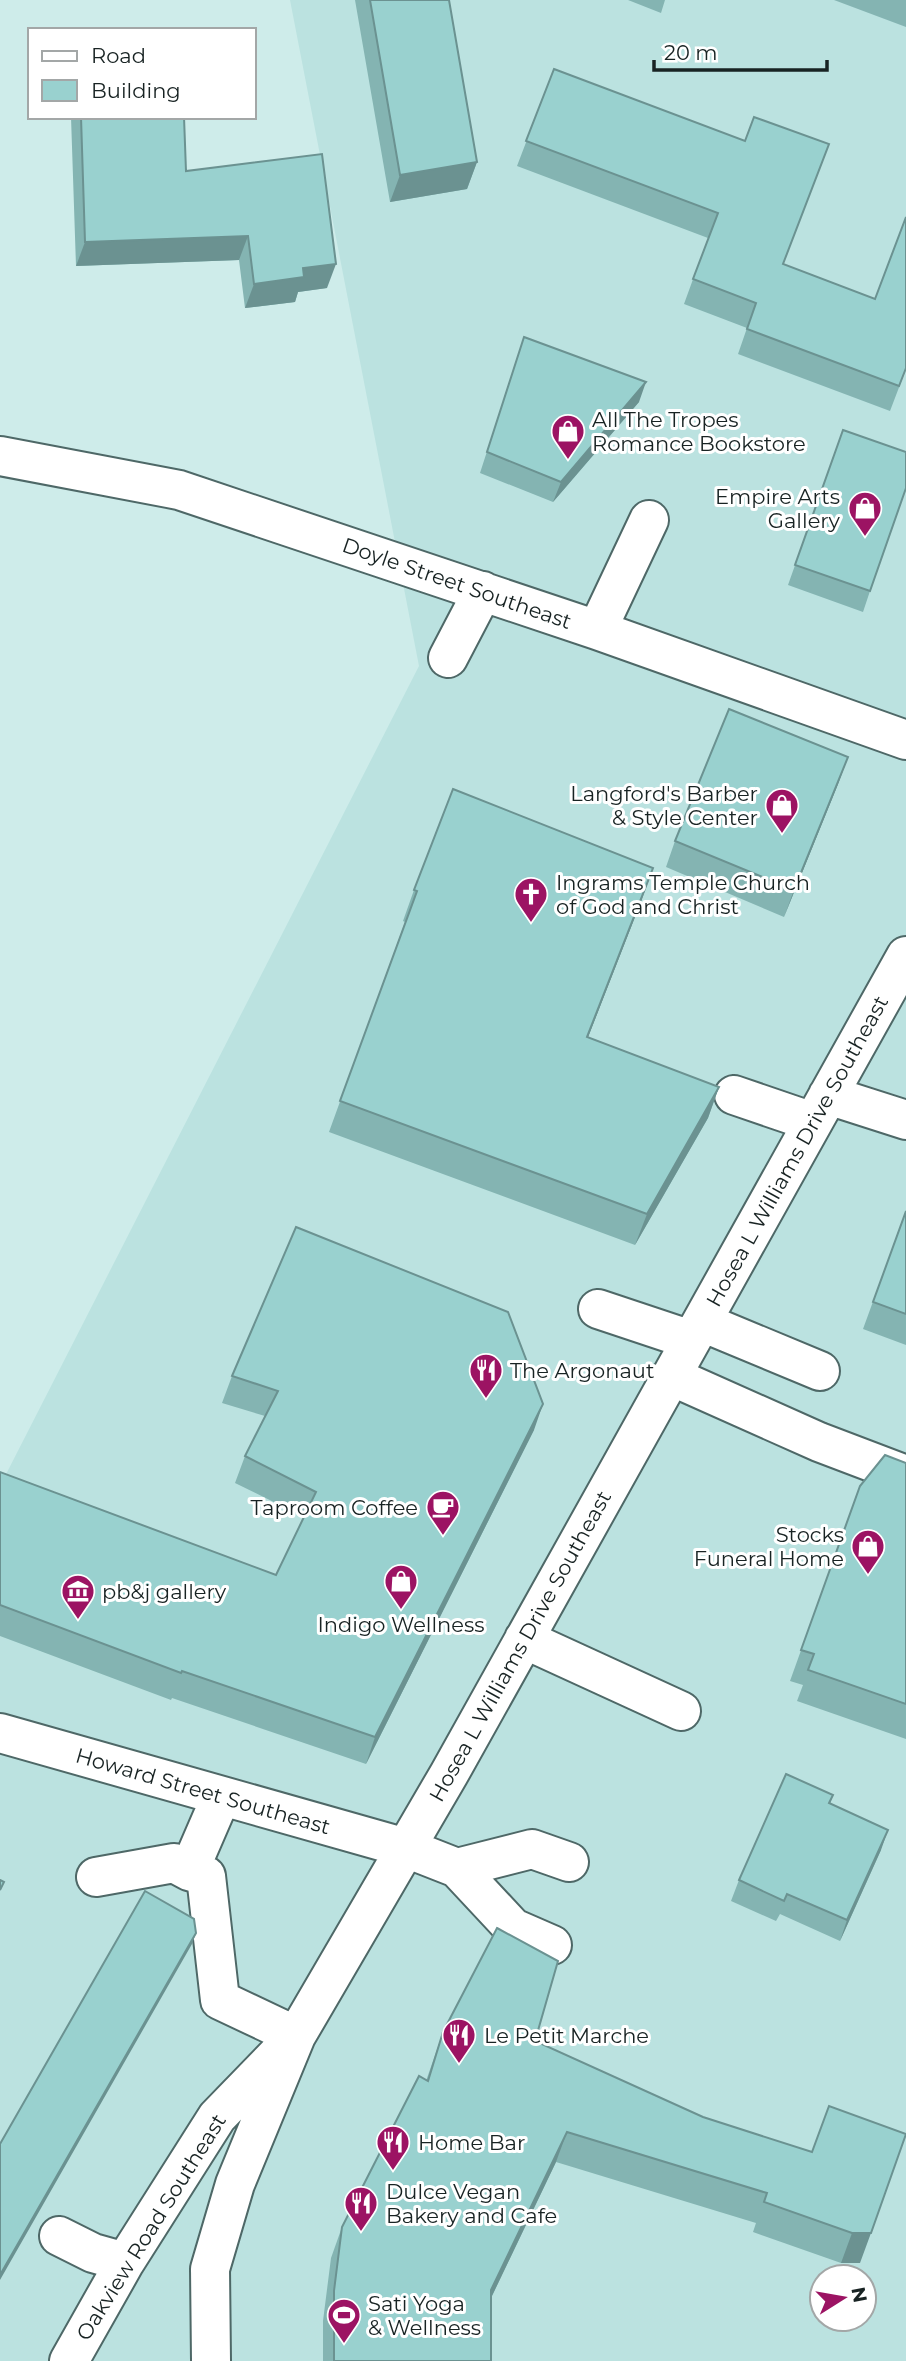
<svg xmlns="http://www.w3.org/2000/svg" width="906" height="2361" font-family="Montserrat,sans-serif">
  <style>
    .built { fill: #bbe2e0; fill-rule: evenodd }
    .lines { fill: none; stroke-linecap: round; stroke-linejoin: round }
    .minor-casing { stroke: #4e6867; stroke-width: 42 }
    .minor { stroke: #fff; stroke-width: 38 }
    .wall { fill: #84b4b2 }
    .shaded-wall { fill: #6b9291 }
    .building { fill: #99d1cf; stroke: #6b9291; stroke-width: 2 }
    .labels { text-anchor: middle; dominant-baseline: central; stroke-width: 6; stroke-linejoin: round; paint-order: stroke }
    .poi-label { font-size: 21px; fill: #182323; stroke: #fff; text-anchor: start }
    .street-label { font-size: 21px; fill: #182323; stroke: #fff }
  </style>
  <rect width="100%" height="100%" fill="#ceecea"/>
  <path class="built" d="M 290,0 L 906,0 L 906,2361 L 0,2361 L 0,1486 L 419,666 ZM 822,2277 L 864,2277 L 864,2319 L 822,2319 Z"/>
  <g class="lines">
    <defs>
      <path id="minor" d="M 0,456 L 179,490 L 597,630 L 906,740
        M 597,630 L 649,520
        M 448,658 L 483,591
        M 734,1095 L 813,1122
        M 828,1095 L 906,1120
        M 598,1309 L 691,1340
        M 702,1322 L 820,1371
        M 671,1376 L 819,1442 L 906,1475
        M 524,1639 L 681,1711
        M 0,1733 L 406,1848 L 457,1868 L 513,1928 L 552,1945
        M 221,1797 L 189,1871 L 206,1876 L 220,2000 L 296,2036
        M 457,1868 L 532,1849 L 569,1862
        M 96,1877 L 174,1863 L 189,1871
        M 59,2236 L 93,2253 L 125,2262
        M 69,2361 L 125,2262 L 217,2117 L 282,2050
        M 211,2361 L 210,2269 L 235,2184 L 296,2036 L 449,1774 L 906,956"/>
    </defs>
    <use href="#minor" class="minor-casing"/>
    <use href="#minor" class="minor"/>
  </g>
  <path class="wall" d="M 355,0 L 449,0 L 477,162 L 467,189 L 390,202 Z
    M 628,0 L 665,0 L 661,13 Z
    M 834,0 L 906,0 L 906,27 Z
    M 554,69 L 906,369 L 890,411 L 738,354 L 747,328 L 684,304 L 708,238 L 517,166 Z
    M 71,117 L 184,117 L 186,171 L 327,288 L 298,292 L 295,302 L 245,308 L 239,260 L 76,266 Z
    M 524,337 L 639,402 L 553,502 L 480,473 Z
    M 843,430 L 870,591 L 863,612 L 788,585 Z
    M 848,757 L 838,784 L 784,917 L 666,867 L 675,841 Z
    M 414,890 L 642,899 L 588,1037 L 719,1087 L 708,1118 L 635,1245 L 329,1132 L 405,922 L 403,921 Z
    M 906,1211 L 906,1345 L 863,1329 Z
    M 232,1376 L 534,1430 L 366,1764 L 172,1698 L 171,1700 L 0,1636 L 0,1472 L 276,1575 L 304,1517 L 235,1483 L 245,1456 L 265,1416 L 222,1403 Z
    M 906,1463 L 906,1739 L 797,1701 L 803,1685 L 790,1681 L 860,1486 Z
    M 833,1795 L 830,1804 L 881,1850 L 840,1941 L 780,1914 L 776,1921 L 731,1901 L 739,1880 Z
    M 443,2032 L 535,2041 L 703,2117 L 812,2152 L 829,2106 L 860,2263 L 841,2263 L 753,2232 L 756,2223 L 556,2162 L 491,2298 L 491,2361 L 323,2361 L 323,2321 L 331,2258 L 342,2227 L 426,2081 Z"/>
  <path class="shaded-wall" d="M 477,162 L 467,189 L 390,202 L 400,175 Z
    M 248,236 L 239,260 L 76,266 L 85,242 Z
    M 336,264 L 327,288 L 298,292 L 295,302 L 245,308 L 254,284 L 303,268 Z
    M 646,382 L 639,402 L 553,502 L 561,482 Z
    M 848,757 L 838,784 L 784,917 L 794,890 Z
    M 653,868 L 642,899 L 576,1068 L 587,1037 Z
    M 719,1087 L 708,1118 L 635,1245 L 647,1214 Z
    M 543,1404 L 534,1430 L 366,1764 L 375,1737 Z
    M 888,1830 L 881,1850 L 840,1941 L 847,1920 Z
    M 196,1933 L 192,1944 L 0,2280 L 0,2275 Z
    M 567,2132 L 556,2162 L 480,2321 L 491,2290 Z
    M 852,2233 L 871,2233 L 860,2263 L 841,2263 Z"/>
  <path class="building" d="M 370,0 L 449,0 L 477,162 L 400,175 Z
    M 554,69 L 745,141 L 754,117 L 829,144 L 783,264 L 875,299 L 906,217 L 906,368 L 899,386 L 747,329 L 756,303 L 693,279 L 718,213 L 526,141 Z
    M 81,117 L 184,117 L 186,171 L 322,154 L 336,264 L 303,268 L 304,277 L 254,284 L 248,236 L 85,242 Z
    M 524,337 L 646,382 L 561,482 L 487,452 Z
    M 843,430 L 906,452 L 906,488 L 870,591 L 795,565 Z
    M 729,709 L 848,757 L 794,890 L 675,841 Z
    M 453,789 L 653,868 L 587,1037 L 719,1087 L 647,1214 L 340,1101 L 417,891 L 414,890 Z
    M 906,1211 L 906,1314 L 873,1302 Z
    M 296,1227 L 508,1312 L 543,1404 L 375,1737 L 182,1671 L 181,1673 L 0,1605 L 0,1472 L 276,1575 L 316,1492 L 245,1456 L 278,1391 L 232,1376 Z
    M 885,1455 L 906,1463 L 906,1704 L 808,1670 L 814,1654 L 801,1650 L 860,1486 Z
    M 786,1774 L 833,1795 L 829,1803 L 888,1830 L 847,1920 L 787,1894 L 784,1901 L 739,1880 Z
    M 0,1880 L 4,1882 L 0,1890 Z
    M 145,1891 L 194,1919 L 196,1933 L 0,2275 L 0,2144 Z
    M 497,1928 L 558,1961 L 535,2041 L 703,2117 L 812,2152 L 829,2106 L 906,2134 L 871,2233 L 852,2233 L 764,2202 L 767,2193 L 567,2132 L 491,2290 L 491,2361 L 334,2361 L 334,2291 L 342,2227 L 419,2076 L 428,2081 L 443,2032 Z"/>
  <defs>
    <symbol id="shop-pin" viewBox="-11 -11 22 30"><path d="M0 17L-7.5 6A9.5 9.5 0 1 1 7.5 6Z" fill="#9c1363" stroke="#fff"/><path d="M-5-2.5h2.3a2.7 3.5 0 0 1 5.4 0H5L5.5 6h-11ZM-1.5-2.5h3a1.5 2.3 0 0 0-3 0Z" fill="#fff"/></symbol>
    <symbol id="church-pin" viewBox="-11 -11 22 30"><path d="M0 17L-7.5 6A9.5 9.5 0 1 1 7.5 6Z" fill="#9c1363" stroke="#fff"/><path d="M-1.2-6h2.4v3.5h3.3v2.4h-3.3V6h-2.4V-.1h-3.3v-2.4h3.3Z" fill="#fff"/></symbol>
    <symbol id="restaurant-pin" viewBox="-11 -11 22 30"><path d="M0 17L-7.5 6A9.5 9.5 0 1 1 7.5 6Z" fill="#9c1363" stroke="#fff"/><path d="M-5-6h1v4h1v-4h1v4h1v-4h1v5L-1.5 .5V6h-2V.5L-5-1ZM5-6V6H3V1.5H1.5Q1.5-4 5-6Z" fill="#fff"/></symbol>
    <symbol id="cafe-pin" viewBox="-11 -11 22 30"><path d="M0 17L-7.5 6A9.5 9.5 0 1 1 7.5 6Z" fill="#9c1363" stroke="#fff"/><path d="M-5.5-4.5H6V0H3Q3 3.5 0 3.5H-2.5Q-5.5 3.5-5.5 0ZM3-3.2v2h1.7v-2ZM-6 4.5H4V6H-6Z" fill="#fff"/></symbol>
    <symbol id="museum-pin" viewBox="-11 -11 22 30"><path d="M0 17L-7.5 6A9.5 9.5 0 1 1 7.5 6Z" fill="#9c1363" stroke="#fff"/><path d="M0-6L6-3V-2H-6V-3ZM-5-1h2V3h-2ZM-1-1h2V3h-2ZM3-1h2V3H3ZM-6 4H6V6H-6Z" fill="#fff"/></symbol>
    <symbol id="stadium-pin" viewBox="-11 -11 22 30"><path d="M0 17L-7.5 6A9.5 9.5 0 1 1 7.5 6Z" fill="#9c1363" stroke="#fff"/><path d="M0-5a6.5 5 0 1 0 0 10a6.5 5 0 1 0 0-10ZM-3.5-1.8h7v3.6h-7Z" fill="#fff"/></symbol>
  </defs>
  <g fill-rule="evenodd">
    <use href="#shop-pin" x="549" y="412" width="38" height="52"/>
    <use href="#shop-pin" x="846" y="489" width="38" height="52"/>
    <use href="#shop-pin" x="763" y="786" width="38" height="52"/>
    <use href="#church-pin" x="512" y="875" width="38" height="52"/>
    <use href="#restaurant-pin" x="467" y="1351" width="38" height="52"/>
    <use href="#cafe-pin" x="424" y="1488" width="38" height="52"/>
    <use href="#shop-pin" x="849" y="1527" width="38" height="52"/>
    <use href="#shop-pin" x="382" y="1562" width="38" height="52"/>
    <use href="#museum-pin" x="59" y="1572" width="38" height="52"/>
    <use href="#restaurant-pin" x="440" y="2016" width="38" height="52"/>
    <use href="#restaurant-pin" x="374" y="2123" width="38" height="52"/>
    <use href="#restaurant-pin" x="342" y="2184" width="38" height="52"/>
    <use href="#stadium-pin" x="325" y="2296" width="38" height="52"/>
  </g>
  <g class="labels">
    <g class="poi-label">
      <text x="592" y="419">All The Tropes<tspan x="592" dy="24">Romance Bookstore</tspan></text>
      <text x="840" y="496" text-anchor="end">Empire Arts<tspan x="840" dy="24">Gallery</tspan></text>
      <text x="758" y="793" text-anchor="end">Langford's Barber<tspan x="758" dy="24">&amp; Style Center</tspan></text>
      <text x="556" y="882">Ingrams Temple Church<tspan x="556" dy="24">of God and Christ</tspan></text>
      <text x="510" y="1370">The Argonaut</text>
      <text x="418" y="1507" text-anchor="end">Taproom Coffee</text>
      <text x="844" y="1534" text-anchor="end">Stocks<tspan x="844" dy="24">Funeral Home</tspan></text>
      <text x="102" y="1591">pb&amp;j gallery</text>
      <text x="401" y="1624" text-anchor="middle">Indigo Wellness</text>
      <text x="484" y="2035">Le Petit Marche</text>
      <text x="418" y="2142">Home Bar</text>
      <text x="386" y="2191">Dulce Vegan<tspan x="386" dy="24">Bakery and Cafe</tspan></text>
      <text x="368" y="2303">Sati Yoga<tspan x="368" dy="24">&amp; Wellness</tspan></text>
    </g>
    <g class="street-label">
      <text transform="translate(457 583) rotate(19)">Doyle Street Southeast</text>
      <text transform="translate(797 1151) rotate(-61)">Hosea L Williams Drive Southeast</text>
      <text transform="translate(520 1646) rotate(-61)">Hosea L Williams Drive Southeast</text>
      <text transform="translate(203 1791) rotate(16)">Howard Street Southeast</text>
      <text transform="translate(151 2227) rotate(-58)">Oakview Road Southeast</text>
    </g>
  </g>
  <rect x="28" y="28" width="228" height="91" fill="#ffffff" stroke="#a3a7a7" stroke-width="2"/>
  <rect x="42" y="51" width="35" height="10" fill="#ffffff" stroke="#a3a7a7" stroke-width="2"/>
  <text x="91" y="63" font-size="21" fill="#182323">Road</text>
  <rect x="42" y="80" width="35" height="21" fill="#99d1cf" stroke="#a3a7a7" stroke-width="2"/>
  <text x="91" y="98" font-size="21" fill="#182323">Building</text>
  <g transform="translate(843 2298) rotate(79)"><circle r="33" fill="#ffffff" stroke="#a3a7a7" stroke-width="2"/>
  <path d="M0-5L12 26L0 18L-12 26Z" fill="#9c1363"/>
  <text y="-10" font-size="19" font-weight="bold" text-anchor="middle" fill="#182323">N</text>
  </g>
  <path d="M654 60v10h173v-10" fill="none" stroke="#182323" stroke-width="3.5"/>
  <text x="664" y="60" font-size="21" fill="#182323" stroke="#ffffff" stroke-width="5" paint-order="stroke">20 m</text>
</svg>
